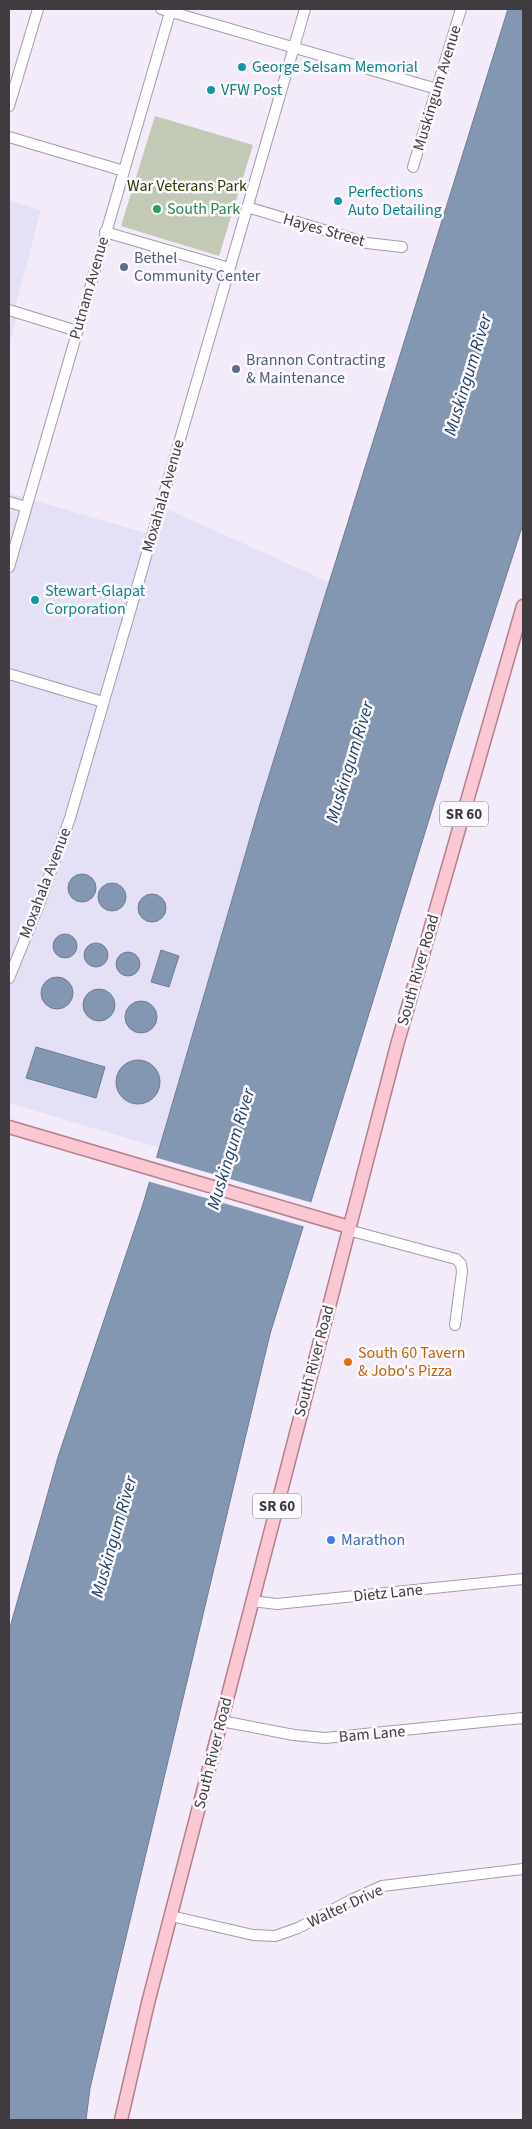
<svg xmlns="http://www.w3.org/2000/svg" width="532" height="2129" font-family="'Source Sans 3',sans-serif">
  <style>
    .industrial { fill: #e4e1f7 }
    .green { fill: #c2c9b5 }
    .water { fill: #8497b2; stroke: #6f7b90 }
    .pier { fill: #f3eafa }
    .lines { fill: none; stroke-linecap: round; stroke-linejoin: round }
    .minor-casing { stroke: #a49baa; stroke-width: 12 }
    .major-casing { stroke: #b57f8d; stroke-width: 15 }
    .minor { stroke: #fff; stroke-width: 10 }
    .major { stroke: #f9c8d3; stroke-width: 12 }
    .culture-dot { fill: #0f9aa8; stroke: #fcfafe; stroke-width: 2 }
    .leisure-dot { fill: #2e9e5b; stroke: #fcfafe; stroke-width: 2 }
    .service-dot { fill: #5c6f8a; stroke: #fcfafe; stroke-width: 2 }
    .food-dot { fill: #e8710a; stroke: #fcfafe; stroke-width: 2 }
    .shop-dot { fill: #3f7fe0; stroke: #fcfafe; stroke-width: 2 }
    .labels { text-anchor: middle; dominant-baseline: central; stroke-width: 5; stroke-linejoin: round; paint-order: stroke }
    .shield { fill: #fcfafe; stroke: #78747a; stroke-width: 1 }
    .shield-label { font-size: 15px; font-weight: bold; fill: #3f3b41 }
    .culture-label { font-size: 16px; fill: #0d838f; stroke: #fcfafe; text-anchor: start }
    .street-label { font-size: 16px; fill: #3f3b41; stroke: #fcfafe }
    .park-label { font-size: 16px; fill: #2c3a06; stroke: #fcfafe }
    .leisure-label { font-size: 16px; fill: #27864d; stroke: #fcfafe; text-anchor: start }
    .service-label { font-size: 16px; fill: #4e5e75; stroke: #fcfafe; text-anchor: start }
    .food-label { font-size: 16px; fill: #c56008; stroke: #fcfafe; text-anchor: start }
    .shop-label { font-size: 16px; fill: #366cbe; stroke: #fcfafe; text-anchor: start }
    .water-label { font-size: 18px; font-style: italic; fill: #213f65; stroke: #fcfafe }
  </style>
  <rect width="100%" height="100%" fill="#f3eafa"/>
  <path class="industrial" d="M 9,200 L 41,210 L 15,308 L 16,318 L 9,346 Z
    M 9,493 L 156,536 L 169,510 L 329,582 L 260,804 L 160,1148 L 9,1103 Z"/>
  <path class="green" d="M 155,116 L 253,145 L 219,256 L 121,226 Z"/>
  <path class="water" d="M 508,9 L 523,9 L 523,524 L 461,716 L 270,1334 L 90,2088 L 86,2120 L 9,2120 L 9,1631 L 58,1457 L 143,1204 L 260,804 Z
    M68 888a14 14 0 1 1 28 0a14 14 0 1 1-28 0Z
    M98 897a14 14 0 1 1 28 0a14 14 0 1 1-28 0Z
    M138 908a14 14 0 1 1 28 0a14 14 0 1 1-28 0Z
    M53 946a12 12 0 1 1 24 0a12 12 0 1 1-24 0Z
    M84 955a12 12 0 1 1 24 0a12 12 0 1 1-24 0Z
    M 161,950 L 179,956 L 169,987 L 151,982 Z
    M116 964a12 12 0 1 1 24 0a12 12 0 1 1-24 0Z
    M41 993a16 16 0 1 1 32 0a16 16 0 1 1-32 0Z
    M83 1005a16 16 0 1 1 32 0a16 16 0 1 1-32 0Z
    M125 1017a16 16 0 1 1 32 0a16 16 0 1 1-32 0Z
    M 36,1047 L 105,1067 L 96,1098 L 26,1078 Z
    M116 1082a22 22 0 1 1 44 0a22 22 0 1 1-44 0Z"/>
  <path class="pier" d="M 154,1157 L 313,1203 L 306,1227 L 147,1181 Z"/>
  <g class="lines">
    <defs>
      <path id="minor" d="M 161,9 L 437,89
        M 9,106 L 38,9
        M 9,137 L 124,171
        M 413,167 L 461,9
        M 247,207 L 367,243 L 402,247
        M 105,232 L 229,268
        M 9,310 L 77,331
        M 9,502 L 26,507
        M 9,567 L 171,9
        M 9,674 L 103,702
        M 9,978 L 38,907 L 70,818 L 305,9
        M 348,1230 L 456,1259 L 461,1264 L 462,1272 L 455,1325
        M 252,1601 L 277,1604 L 523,1579
        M 221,1721 L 294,1735 L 325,1738 L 523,1718
        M 171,1916 L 253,1935 L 275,1936 L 298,1928 L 351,1900 L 382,1886 L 523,1869"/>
      <path id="major" d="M 9,1127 L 349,1227
        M 121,2120 L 148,2003 L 397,1045 L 523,606"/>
    </defs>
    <use href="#minor" class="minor-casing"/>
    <use href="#major" class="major-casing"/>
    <use href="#minor" class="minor"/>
    <use href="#major" class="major"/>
  </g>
  <g class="culture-dot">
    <circle cx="242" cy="67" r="5"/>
    <circle cx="211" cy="90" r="5"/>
    <circle cx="338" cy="201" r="5"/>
    <circle cx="35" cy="600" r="5"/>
  </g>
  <circle class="leisure-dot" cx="157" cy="209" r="5"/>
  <g class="service-dot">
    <circle cx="124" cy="267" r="5"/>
    <circle cx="236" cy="369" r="5"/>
  </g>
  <circle class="food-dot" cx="348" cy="1362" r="5"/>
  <circle class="shop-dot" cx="331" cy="1540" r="5"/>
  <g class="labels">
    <g class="shield">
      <rect x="440" y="801.5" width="48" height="25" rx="4"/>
      <rect x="253" y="1493.5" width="48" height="25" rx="4"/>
    </g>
    <g class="shield-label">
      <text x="464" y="814">SR 60</text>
      <text x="277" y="1506">SR 60</text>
    </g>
    <g class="culture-label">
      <text x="252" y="67">George Selsam Memorial</text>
      <text x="221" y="90">VFW Post</text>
      <text x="348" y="192">Perfections<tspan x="348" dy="18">Auto Detailing</tspan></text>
      <text x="45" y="591">Stewart-Glapat<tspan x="45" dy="18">Corporation</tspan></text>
    </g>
    <g class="street-label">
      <text transform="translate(437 88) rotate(-73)">Muskingum Avenue</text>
      <text transform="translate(324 230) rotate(16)">Hayes Street</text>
      <text transform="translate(89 288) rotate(-74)">Putnam Avenue</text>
      <text transform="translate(163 496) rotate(-74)">Moxahala Avenue</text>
      <text transform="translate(45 883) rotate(-69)">Moxahala Avenue</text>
      <text transform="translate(418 970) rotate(-74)">South River Road</text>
      <text transform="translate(314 1361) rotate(-75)">South River Road</text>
      <text transform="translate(388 1593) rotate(-6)">Dietz Lane</text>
      <text transform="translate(372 1734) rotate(-5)">Bam Lane</text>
      <text transform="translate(213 1753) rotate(-76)">South River Road</text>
      <text transform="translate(345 1906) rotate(-25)">Walter Drive</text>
    </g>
    <g class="park-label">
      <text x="187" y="186">War Veterans Park</text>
    </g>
    <g class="leisure-label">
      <text x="167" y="209">South Park</text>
    </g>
    <g class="service-label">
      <text x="134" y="258">Bethel<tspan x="134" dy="18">Community Center</tspan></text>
      <text x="246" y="360">Brannon Contracting<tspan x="246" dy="18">&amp; Maintenance</tspan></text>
    </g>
    <g class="food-label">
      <text x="358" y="1353">South 60 Tavern<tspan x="358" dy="18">&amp; Jobo's Pizza</tspan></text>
    </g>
    <g class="shop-label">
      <text x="341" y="1540">Marathon</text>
    </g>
    <g class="water-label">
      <text transform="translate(468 375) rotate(-73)">Muskingum River</text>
      <text transform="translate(350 762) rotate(-73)">Muskingum River</text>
      <text transform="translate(231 1149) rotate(-73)">Muskingum River</text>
      <text transform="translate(114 1537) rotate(-74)">Muskingum River</text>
    </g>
  </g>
  <rect width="532" height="2129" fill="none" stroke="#3f3b41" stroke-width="20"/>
</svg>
